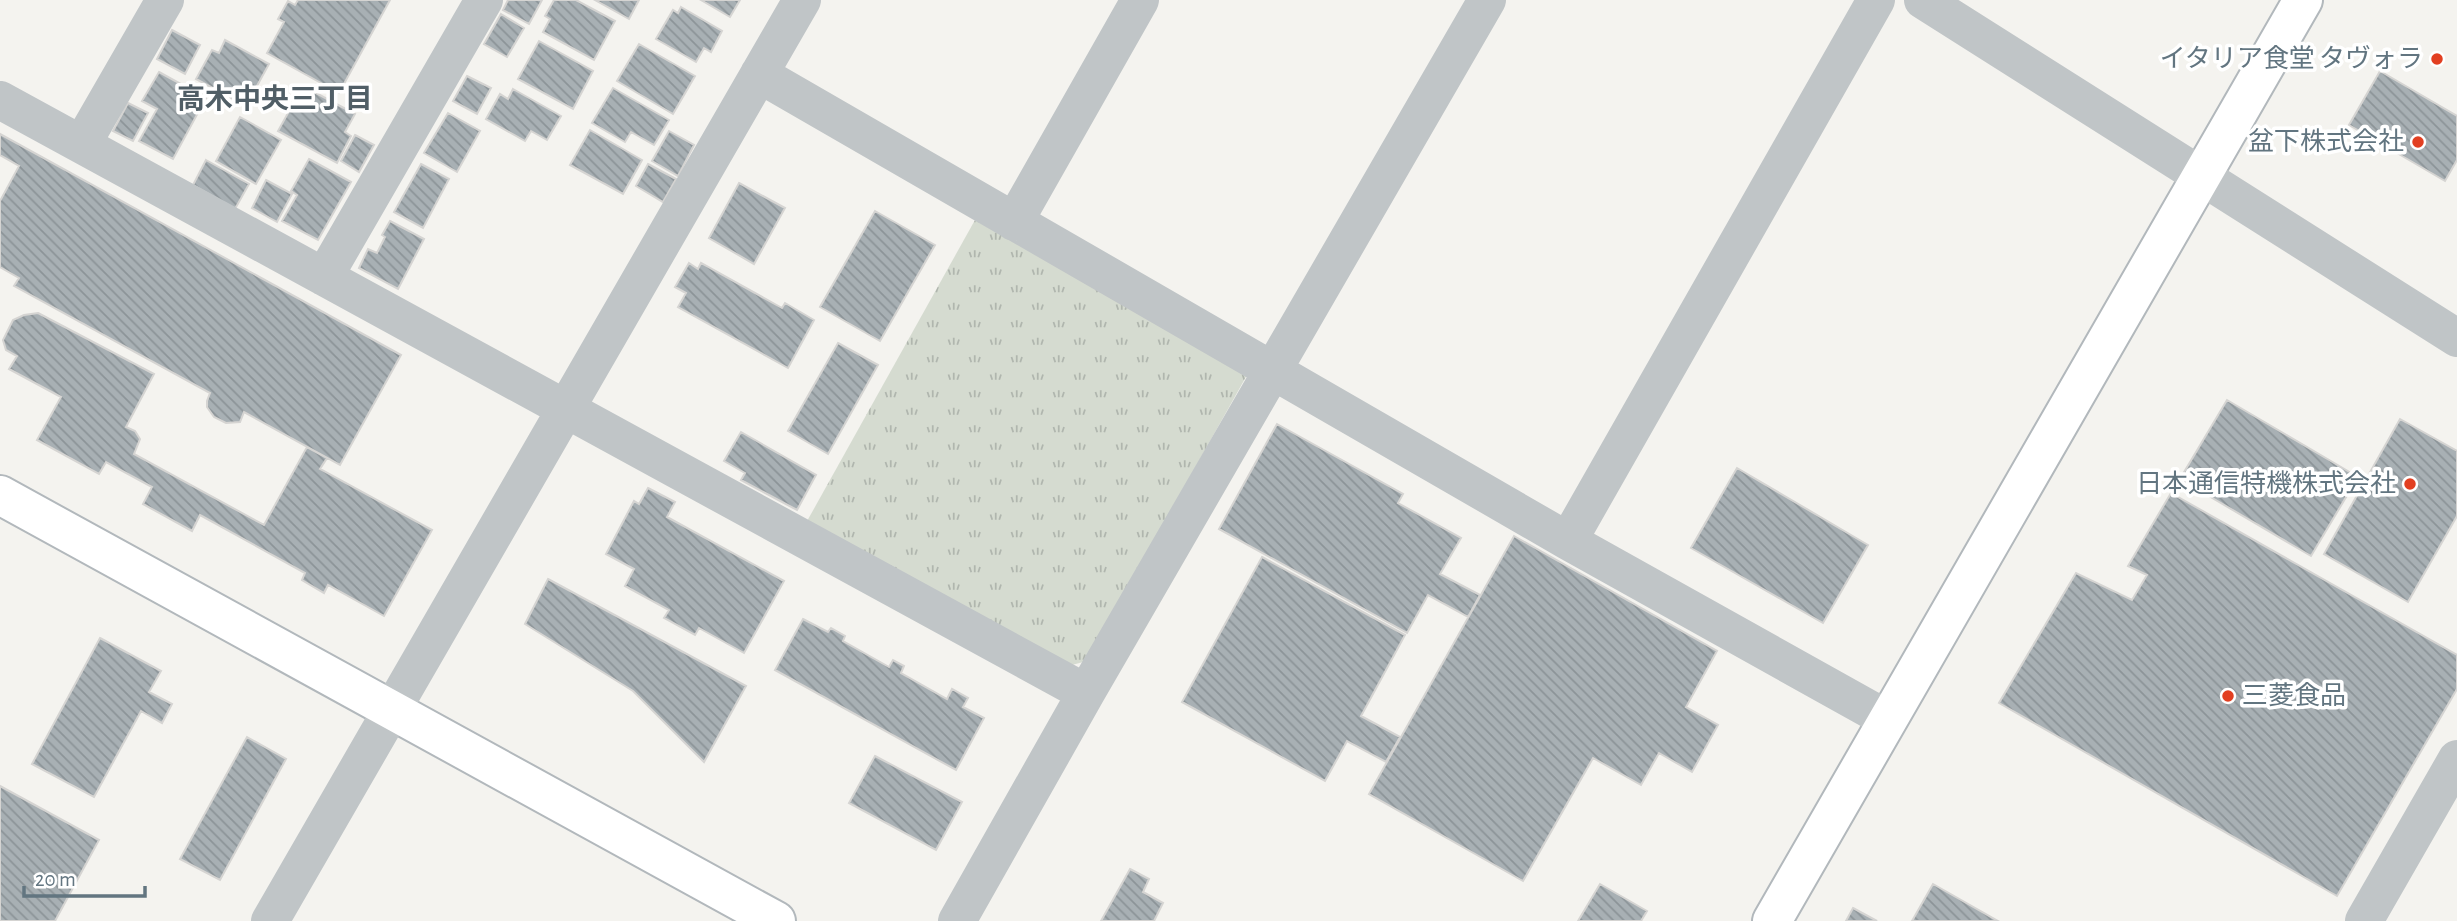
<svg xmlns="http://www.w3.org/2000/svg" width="2457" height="921" font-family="'Alegreya Sans','Noto Sans JP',sans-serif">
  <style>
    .park { fill: url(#park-tufts) }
    .building { fill: url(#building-back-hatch); stroke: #d5d4d2; stroke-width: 2 }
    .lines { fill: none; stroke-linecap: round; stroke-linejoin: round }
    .secondary-casing { stroke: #b2b8bc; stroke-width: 42 }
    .street { stroke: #c0c5c7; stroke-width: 38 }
    .secondary { stroke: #fff; stroke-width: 38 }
    .poi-dot { fill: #e23f21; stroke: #fff; stroke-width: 2.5 }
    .labels { text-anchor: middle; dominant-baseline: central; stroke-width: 7; stroke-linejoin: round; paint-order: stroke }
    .poi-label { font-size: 26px; fill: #627580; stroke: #fff; text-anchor: end }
    .neighbourhood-label { font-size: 28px; font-weight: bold; fill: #505e66; stroke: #fff }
  </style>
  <defs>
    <pattern id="park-tufts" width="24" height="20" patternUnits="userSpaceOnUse" patternTransform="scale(1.75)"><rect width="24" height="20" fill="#d5dbd0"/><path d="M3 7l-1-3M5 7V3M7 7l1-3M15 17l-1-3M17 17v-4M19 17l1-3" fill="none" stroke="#b0b6ae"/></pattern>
    <pattern id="building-back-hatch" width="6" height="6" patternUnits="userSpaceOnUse" patternTransform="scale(1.75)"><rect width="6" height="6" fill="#a8b0b4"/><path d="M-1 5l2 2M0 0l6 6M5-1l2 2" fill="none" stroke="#8c9498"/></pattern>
  </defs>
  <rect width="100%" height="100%" fill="#f4f3ef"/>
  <path class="park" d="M 975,220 L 1247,375 L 1087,661 L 1068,666 L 806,523 Z"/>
  <path class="building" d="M 298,0 L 390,0 L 339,93 L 267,53 L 284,22 L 278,19 L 288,1 L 295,5 Z
    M 508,0 L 542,0 L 529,24 L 503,10 Z
    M 554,0 L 576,0 L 615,21 L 594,60 L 543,32 L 550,19 L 545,16 Z
    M 595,0 L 639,0 L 629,19 Z
    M 701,0 L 740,0 L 730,17 Z
    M 681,7 L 722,31 L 711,52 L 704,48 L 696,62 L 656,39 L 673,10 L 678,13 Z
    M 501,14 L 524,28 L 507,57 L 484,44 Z
    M 172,30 L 200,45 L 185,74 L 157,59 Z
    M 225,40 L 269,64 L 246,106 L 196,79 L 212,50 L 219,53 Z
    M 539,41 L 593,71 L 573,109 L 518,79 Z
    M 639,44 L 695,76 L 673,114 L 617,81 Z
    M 2380,71 L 2457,116 L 2457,160 L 2445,181 L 2349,125 Z
    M 159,72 L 206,98 L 173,159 L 139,141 L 157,109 L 142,101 Z
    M 467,76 L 491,88 L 477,114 L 453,101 Z
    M 303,86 L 355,114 L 345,132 L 351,136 L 337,163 L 278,131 Z
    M 613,88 L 669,120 L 654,145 L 631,132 L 625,142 L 592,123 Z
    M 513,89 L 561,116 L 547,140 L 531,131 L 525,141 L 486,119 L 500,94 L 508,99 Z
    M 128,103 L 148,113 L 133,141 L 113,131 Z
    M 448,113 L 480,131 L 457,172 L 424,153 Z
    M 240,117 L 281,140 L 256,184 L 216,161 Z
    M 590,130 L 642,160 L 623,194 L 570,165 Z
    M 669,131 L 694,145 L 678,176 L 652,161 Z
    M 0,134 L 401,355 L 340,465 L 244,412 L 240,422 L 226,423 L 214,417 L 207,407 L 207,401 L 210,393 L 14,286 L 19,278 L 0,267 L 0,201 L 19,166 L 0,155 Z
    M 355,135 L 374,145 L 359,172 L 341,161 Z
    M 309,159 L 351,182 L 318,240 L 282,221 L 297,195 L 291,191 Z
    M 206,160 L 249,184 L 235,209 L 193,185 Z
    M 421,164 L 449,179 L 423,228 L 394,212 Z
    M 648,164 L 676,179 L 663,202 L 636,186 Z
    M 266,180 L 292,194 L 277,222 L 252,208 Z
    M 739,183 L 785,208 L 754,264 L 709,238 Z
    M 875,211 L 935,245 L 880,341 L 820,307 Z
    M 390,221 L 424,239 L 398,289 L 359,268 L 368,249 L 377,253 L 385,237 L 382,235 Z
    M 689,263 L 698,269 L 701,263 L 782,308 L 785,303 L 814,320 L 788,368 L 678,307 L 686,293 L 675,287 Z
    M 38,313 L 154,374 L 126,427 L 135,431 L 140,439 L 134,454 L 264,525 L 307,447 L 327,458 L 320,469 L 432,530 L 384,616 L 328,585 L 324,593 L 302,580 L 305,573 L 200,515 L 192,531 L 143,504 L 152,487 L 106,462 L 99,474 L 37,440 L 61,397 L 9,369 L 17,356 L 6,350 L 3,340 L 13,320 L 24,315 Z
    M 838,343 L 878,365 L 828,454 L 788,431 Z
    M 2227,400 L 2358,477 L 2311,556 L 2180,479 Z
    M 2400,419 L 2457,451 L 2457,516 L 2408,602 L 2324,554 Z
    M 1277,424 L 1403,494 L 1398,503 L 1461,538 L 1440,574 L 1480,595 L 1468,617 L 1428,595 L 1407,633 L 1219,529 Z
    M 741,432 L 816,475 L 797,510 L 741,480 L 745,473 L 724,461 Z
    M 1737,468 L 1868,545 L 1823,623 L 1691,548 Z
    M 648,488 L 675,502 L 667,517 L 784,581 L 744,653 L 699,628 L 695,635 L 664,618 L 669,610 L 625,586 L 634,569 L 606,554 L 634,501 L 639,504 Z
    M 2171,493 L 2457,655 L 2457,689 L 2337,896 L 1999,703 L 2076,573 L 2132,600 L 2147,575 L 2128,566 Z
    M 1514,536 L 1717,651 L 1686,707 L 1718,725 L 1692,772 L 1659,753 L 1641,785 L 1593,758 L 1523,881 L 1369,794 Z
    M 1262,557 L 1405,635 L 1361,716 L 1400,737 L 1386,762 L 1347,741 L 1325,781 L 1182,702 Z
    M 548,579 L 746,686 L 704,762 L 633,691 L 525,624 Z
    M 803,619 L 828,632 L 831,628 L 845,636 L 843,641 L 889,667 L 893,660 L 904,666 L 901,673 L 947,699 L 952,689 L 968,698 L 963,707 L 984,718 L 956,770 L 775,670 Z
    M 100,638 L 161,671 L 149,692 L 172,704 L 162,723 L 141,711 L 94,797 L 32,764 Z
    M 247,737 L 286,759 L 220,880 L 180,859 Z
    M 875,756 L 962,802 L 936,850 L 849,803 Z
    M 0,786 L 99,840 L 55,921 L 0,921 Z
    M 1130,869 L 1149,879 L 1143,892 L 1163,903 L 1154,921 L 1101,921 Z
    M 1600,884 L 1647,911 L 1641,921 L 1578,921 Z
    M 1933,884 L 1998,921 L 1912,921 Z
    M 1853,908 L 1877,921 L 1846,921 Z"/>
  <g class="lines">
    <defs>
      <path id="secondary" d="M 0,495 L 776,921
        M 1772,921 L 2303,0"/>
    </defs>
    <use href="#secondary" class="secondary-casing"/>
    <path class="street" d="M 1923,0 L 2457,338
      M 759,74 L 1568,541 L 1887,719
      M 0,100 L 1086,693
      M 82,144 L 165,0
      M 1014,222 L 1140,0
      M 324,277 L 484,0
      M 1568,541 L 1876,0
      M 270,921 L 802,0
      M 957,921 L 1086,693 L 1487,0
      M 2364,921 L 2457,759"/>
    <use href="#secondary" class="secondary"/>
  </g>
  <g class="poi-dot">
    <circle cx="2437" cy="59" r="7"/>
    <circle cx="2418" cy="142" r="7"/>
    <circle cx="2410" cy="484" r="7"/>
    <circle cx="2228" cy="696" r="7"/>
  </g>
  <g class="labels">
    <g class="poi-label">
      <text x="2423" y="59">イタリア食堂 タヴォラ</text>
      <text x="2404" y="142">盆下株式会社</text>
      <text x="2396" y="484">日本通信特機株式会社</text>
      <text x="2242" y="696" text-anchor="start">三菱食品</text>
    </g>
    <g class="neighbourhood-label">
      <text x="275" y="100">高木中央三丁目</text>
    </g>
  </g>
  <path d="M24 886v10h121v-10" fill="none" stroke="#627580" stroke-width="3.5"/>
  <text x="35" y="886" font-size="21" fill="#627580" stroke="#ffffff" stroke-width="5" paint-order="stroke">20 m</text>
</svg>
